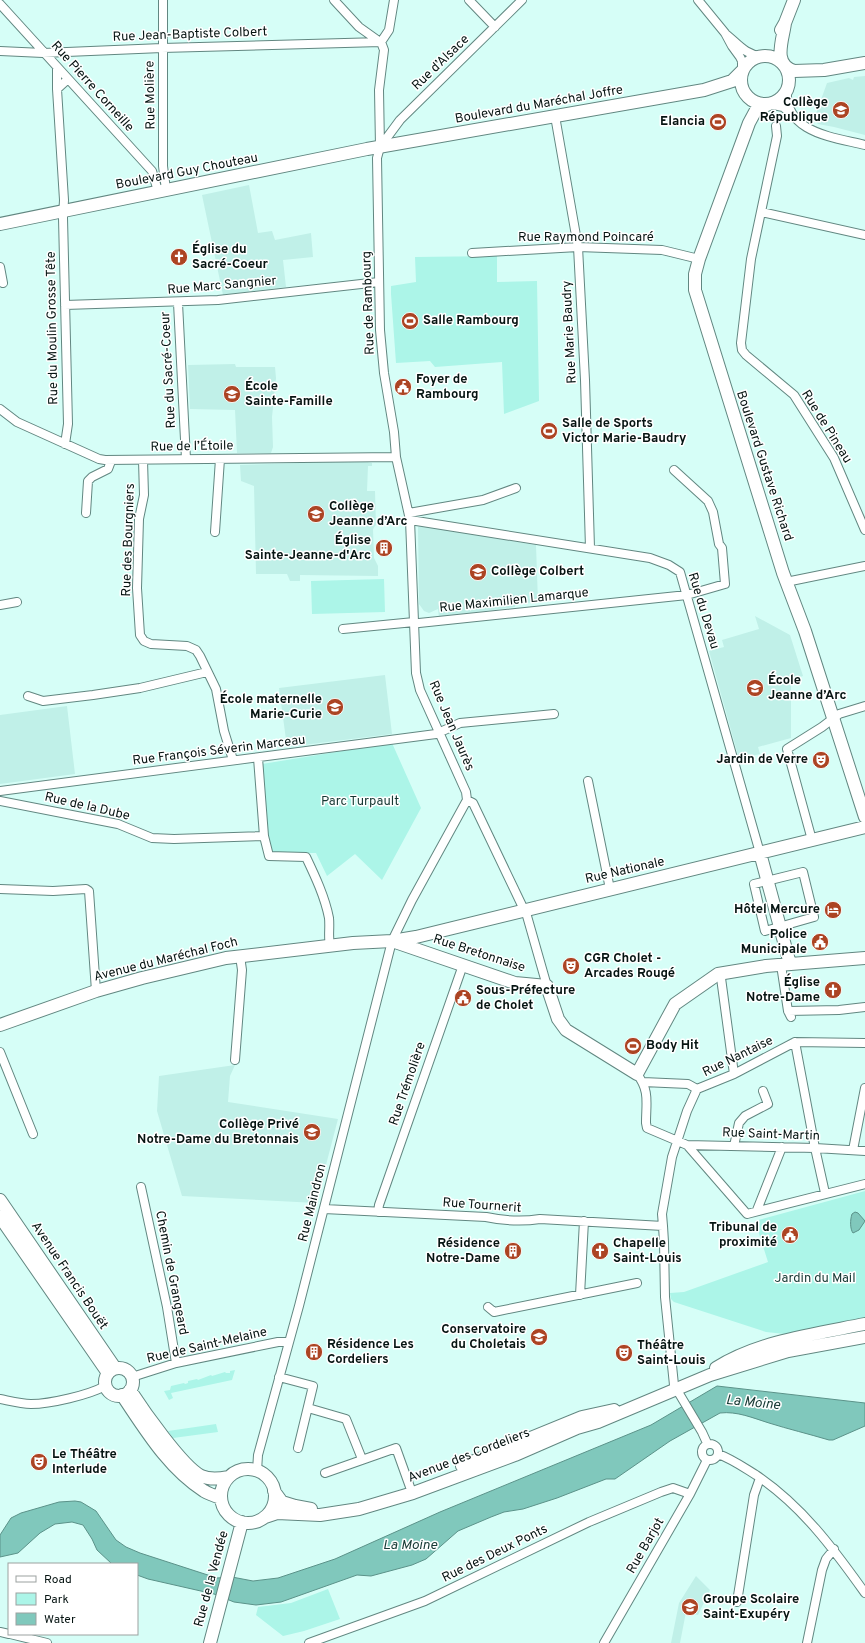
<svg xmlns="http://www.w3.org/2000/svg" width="865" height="1643" font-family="Overpass,sans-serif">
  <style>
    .built { fill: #c0f0e8 }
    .green { fill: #acf5e8 }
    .water { fill: #80c8bc; stroke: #5b9289 }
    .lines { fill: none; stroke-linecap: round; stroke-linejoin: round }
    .street-casing { stroke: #628781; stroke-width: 10 }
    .secondary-casing { stroke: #628781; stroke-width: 14 }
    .street { stroke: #fff; stroke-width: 8 }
    .secondary { stroke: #fff; stroke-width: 12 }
    .labels { text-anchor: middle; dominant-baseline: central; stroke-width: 3; stroke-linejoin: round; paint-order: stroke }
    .street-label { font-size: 13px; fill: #061412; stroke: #fff }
    .poi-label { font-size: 13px; font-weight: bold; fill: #061412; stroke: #fff; text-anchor: start }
    .park-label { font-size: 13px; fill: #143732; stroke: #fff }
    .water-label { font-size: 14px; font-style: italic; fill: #173a35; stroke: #fff }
  </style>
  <rect width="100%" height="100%" fill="#d6fef7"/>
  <path class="built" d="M 865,76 L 865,135 L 834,127 L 818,124 L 814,119 L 827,83 L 849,78 L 853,80 L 854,77 Z
    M 249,185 L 258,233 L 272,231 L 275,240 L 311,233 L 313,257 L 283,260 L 286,287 L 223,295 L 202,195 Z
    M 235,364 L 236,367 L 275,367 L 276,378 L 272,417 L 273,447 L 271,453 L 237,453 L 235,410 L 190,409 L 188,365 Z
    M 363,461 L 372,463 L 372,466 L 368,466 L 367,491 L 375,491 L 376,525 L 375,526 L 373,529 L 374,558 L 378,566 L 378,576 L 300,575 L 300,581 L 290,581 L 287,574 L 256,574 L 254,486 L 241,481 L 240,465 Z
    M 421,526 L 536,545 L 538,602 L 515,604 L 515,607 L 439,617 L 438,609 L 429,613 L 424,611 L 419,604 L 418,527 Z
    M 755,616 L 790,635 L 803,676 L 791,680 L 791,738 L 758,747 L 760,754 L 739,759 L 709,651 L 724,647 L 722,640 L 759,629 Z
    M 385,675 L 392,734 L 287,747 L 279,688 Z
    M 67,706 L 75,774 L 0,784 L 0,715 Z
    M 235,1065 L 230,1076 L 228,1102 L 338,1119 L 316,1203 L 182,1196 L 157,1111 L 159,1076 Z
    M 696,1576 L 710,1590 L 698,1615 L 686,1612 L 680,1643 L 671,1643 L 679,1603 Z"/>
  <path class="green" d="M 497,256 L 497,282 L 537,281 L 539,401 L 504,414 L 502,362 L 435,367 L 430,361 L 396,363 L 391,294 L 391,286 L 416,282 L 415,257 Z
    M 384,579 L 385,612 L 312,614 L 311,581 Z
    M 392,743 L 421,808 L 382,880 L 355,854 L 327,876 L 316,853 L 273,853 L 266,835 L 262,764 Z
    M 865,1191 L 865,1320 L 785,1334 L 766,1332 L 674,1302 L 671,1299 L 670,1293 L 684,1292 L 768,1262 L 755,1221 Z
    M 235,1370 L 232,1380 L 171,1393 L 173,1398 L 169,1400 L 164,1391 L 170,1390 L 171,1386 L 184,1383 L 185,1384 L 188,1383 L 188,1381 L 197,1379 L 198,1380 L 211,1375 L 212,1376 L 225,1372 L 226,1373 L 230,1373 L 230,1371 Z
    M 216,1424 L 218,1432 L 173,1438 L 168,1431 Z
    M 328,1589 L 340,1619 L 304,1631 L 283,1636 L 256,1615 L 258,1607 L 291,1603 Z"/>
  <path class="water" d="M 855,1212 L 858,1213 L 865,1221 L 859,1230 L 853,1233 C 850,1229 850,1220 852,1214 Z
    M 717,1386 L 865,1403 L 865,1426 L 833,1440 L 829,1440 C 809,1434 788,1429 769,1423 C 753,1418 737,1411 720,1413 L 670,1441 L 615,1479 L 606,1479 L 557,1498 L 523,1509 L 504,1512 L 491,1517 L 458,1531 L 426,1559 L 412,1565 L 371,1576 L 357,1575 L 281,1602 L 256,1605 L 234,1602 L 214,1594 L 148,1579 L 137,1575 L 137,1564 L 112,1564 L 97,1550 L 92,1539 L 83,1525 L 72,1522 L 55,1524 L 40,1533 L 18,1553 L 0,1557 L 0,1535 L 11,1518 L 21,1513 L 59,1502 L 75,1501 L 81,1502 L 96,1511 L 116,1540 L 126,1547 L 140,1553 L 217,1578 L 232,1577 L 253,1581 L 278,1578 L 335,1559 L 440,1512 L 651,1425 Z"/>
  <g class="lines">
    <defs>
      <path id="street" d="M 163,0 L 163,166 L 166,190
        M 334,0 L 359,27 L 380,42
        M 469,0 L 495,27
        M 698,0 L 725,33 L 732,46 L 740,57 L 742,61 L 742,71
        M 0,4 L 152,171 L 158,191
        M 727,35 C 738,44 746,55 761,56
        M 381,42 L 384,50 L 379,90 L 380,147 L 377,158 L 380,330 L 384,373 L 394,432 L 396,457 L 410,520 L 416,673 L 420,690 L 466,792 L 467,800
        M 381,42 L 389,30 L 394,0
        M 0,51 L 43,53 L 162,48 L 381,42
        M 57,67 L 57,89 L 68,79
        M 787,88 C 783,133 833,137 865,145
        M 57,89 L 64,200 L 63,218 L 68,424 L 65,444
        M 769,104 L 783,107 L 792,114
        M 555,116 L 578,247 L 585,380 L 590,548
        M 776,126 L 777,136 L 751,259 L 741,343 L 742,350 L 746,355 L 794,395 L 834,458 L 865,530
        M 380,147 L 400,120 L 522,0
        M 761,212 L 865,235
        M 472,253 L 578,247 L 662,250 L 699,259
        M 0,267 L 3,283
        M 178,303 L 186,459
        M 65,305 L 218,300 L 379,282
        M 0,409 L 17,422 L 99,459 L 105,460 L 396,457
        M 143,460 L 144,495 L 139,519 L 137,588 L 140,635 L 144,641 L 151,644 L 187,646 L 196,650 L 200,656 L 216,689 L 224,731 L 233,760
        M 86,513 L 88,481 L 92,477 L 108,469 L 111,461
        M 409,513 L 483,500 L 516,488
        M 410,520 L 650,558 L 669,565 L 680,572 L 760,853
        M 215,532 L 220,459
        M 786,582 L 865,566
        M 0,605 L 17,602
        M 343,629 L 414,622 L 419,623 L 687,595 L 725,584 L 722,548 L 719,544 L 713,512 L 708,501 L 674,470
        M 28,696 L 43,701 L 93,695 L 140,688 L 207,672
        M 258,758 L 264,836 L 269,856 L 306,857 C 315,876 325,897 329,918 C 330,928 328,937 330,946
        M 588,781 L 610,889
        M 0,791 L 436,734 L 460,723 L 554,714
        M 467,800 L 473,803 L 527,916 L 547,986
        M 0,801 L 118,824 L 152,838 L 174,839 L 264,836
        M 812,840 L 787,749 L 822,727 L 839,714 L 865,706
        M 803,872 L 814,917 L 765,931 L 754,884 Z
        M 0,889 L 53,891 L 86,889 L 89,891 L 96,991
        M 781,965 L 788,1011 L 791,1017
        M 718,974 L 721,978 L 734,1074
        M 788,1011 L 839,1010 L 865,1007
        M 795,1042 L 815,1148 L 825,1193
        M 0,1052 L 33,1134
        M 235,1060 L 242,970 L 240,956
        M 637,1074 C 650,1091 646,1102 646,1123 L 647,1128 L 687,1145 L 815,1148 L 865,1151
        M 643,1082 L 688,1084 L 697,1089
        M 697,1089 L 687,1111 L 672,1157 L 662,1214 L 663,1226 L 664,1242 L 665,1297 L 674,1385 L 702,1432 L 707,1443
        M 697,1089 L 734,1074 L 795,1042 L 865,1043
        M 687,1145 L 747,1214 L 865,1184
        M 734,1146 L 739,1123 L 745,1116 L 768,1104 L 763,1091
        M 853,1150 L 865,1088
        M 141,1187 L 167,1307 L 176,1363
        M 324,1209 L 486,1217 C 505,1221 521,1222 540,1219 L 663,1226
        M 757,1210 L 782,1147
        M 378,1212 L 379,1205 L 463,965
        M 580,1295 L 584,1221
        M 488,1307 L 494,1312 L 637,1283
        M 132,1377 L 176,1363 L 278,1342 L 289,1342
        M 279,1377 L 313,1386 L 298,1448
        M 0,1399 C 10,1401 21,1404 31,1404 C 50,1404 89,1395 105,1386
        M 308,1408 L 346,1419 L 362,1459
        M702 1452a8 8 0 1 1 16 0a8 8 0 1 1-16 0Z
        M 718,1454 C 732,1459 743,1467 756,1475 C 802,1506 833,1548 865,1593
        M 257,1471 L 258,1455 L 299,1306 L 392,941 L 412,900 L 467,800
        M 325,1473 L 396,1448 L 410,1487
        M 737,1602 L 754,1495 L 760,1478
        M 0,1632 L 9,1634
        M 10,1634 L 47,1643
        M 309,1643 L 425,1601 L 589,1522 L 661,1492 L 673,1488 L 690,1494
        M 604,1643 L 690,1494 L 707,1460
        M 807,1643 L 822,1570 L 826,1559 L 834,1549"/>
      <path id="secondary" d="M 785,23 C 783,40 772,64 794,71 L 824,70 L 865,63
        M 781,30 L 785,23 L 794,0
        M741 80a24 24 0 1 1 48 0a24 24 0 1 1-48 0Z
        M 769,104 L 756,110 L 749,123 L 699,259 L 695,274 L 695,290 L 783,573 L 805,631 L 865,817
        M 0,224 L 367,149 L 704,90 L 732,81 L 742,71
        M 760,853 L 790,964
        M 395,942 L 515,983 L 547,986 L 558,1019 L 566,1030 L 637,1074 L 675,1004 L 718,974 L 766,966 L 865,958
        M 0,1025 L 96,991 L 142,978 L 226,958 L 353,943 L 392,941 L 416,937 L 865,827
        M 0,1200 L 115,1368
        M 0,1217 L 108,1373
        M 716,1368 C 759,1341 815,1334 865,1324
        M105 1382a14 14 0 1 1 28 0a14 14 0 1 1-28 0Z
        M 130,1390 C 143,1410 182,1466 201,1476 C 210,1480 219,1479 228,1477
        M 122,1395 C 145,1429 168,1468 204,1491 C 209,1494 215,1496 221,1498
        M 462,1466 L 582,1417 L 614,1410
        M221 1496a27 27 0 1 1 54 0a27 27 0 1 1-54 0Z
        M 274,1491 L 282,1502 L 295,1506 L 311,1509
        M 265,1517 L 277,1513 L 320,1515 L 359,1509 L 413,1493 L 515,1455 L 577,1428 L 598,1422 L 710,1375 L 788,1351 L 865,1337
        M 210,1643 L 242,1522"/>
    </defs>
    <use href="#street" class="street-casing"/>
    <use href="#secondary" class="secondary-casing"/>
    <use href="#street" class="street"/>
    <use href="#secondary" class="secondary"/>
  </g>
  <defs>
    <symbol id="school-disc" viewBox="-11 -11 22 22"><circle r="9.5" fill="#ac4423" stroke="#fff"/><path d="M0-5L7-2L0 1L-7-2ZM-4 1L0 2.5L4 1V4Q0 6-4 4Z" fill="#fff"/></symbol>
    <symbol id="stadium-disc" viewBox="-11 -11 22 22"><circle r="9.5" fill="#ac4423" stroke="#fff"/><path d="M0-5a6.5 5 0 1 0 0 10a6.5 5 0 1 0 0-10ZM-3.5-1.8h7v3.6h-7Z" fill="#fff"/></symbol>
    <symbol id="church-disc" viewBox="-11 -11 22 22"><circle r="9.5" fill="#ac4423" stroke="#fff"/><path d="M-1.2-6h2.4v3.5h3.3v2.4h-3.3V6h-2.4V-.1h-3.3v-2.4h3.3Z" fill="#fff"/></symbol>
    <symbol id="civic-disc" viewBox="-11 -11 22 22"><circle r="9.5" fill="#ac4423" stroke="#fff"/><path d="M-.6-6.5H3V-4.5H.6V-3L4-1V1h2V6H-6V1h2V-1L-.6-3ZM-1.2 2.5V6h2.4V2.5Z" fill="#fff"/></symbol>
    <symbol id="building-disc" viewBox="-11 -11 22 22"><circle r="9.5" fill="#ac4423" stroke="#fff"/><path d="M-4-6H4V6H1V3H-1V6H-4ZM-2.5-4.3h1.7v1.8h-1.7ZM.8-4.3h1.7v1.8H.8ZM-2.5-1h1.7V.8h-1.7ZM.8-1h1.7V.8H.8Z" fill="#fff"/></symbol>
    <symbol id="theatre-disc" viewBox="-11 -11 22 22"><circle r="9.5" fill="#ac4423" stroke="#fff"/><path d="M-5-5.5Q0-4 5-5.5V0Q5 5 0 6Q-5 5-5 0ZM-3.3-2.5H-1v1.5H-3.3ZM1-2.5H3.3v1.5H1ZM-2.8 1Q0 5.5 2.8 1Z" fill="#fff"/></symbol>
    <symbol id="hotel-disc" viewBox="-11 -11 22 22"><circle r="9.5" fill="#ac4423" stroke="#fff"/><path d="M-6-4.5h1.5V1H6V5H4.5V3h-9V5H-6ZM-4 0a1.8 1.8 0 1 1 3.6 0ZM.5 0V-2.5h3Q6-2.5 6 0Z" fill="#fff"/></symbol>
    <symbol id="university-disc" viewBox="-11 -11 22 22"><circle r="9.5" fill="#ac4423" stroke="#fff"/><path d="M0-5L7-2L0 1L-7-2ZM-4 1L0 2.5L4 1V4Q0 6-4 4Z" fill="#fff"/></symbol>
  </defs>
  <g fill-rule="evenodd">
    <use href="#school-disc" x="831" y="100" width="20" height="20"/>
    <use href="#stadium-disc" x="708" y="112" width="20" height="20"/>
    <use href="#church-disc" x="169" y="247" width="20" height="20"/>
    <use href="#stadium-disc" x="400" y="311" width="20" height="20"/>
    <use href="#civic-disc" x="393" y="377" width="20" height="20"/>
    <use href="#school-disc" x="222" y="384" width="20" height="20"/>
    <use href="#stadium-disc" x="539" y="421" width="20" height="20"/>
    <use href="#school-disc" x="306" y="504" width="20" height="20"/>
    <use href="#building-disc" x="374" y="538" width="20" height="20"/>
    <use href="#school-disc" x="468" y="562" width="20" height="20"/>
    <use href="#school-disc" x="745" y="678" width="20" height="20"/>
    <use href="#school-disc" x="325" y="697" width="20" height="20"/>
    <use href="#theatre-disc" x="811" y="750" width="20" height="20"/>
    <use href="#hotel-disc" x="823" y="900" width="20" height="20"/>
    <use href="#civic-disc" x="810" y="932" width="20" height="20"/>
    <use href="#theatre-disc" x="561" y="956" width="20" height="20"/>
    <use href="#church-disc" x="823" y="980" width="20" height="20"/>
    <use href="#civic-disc" x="453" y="988" width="20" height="20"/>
    <use href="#stadium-disc" x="623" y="1036" width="20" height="20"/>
    <use href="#school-disc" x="302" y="1122" width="20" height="20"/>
    <use href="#civic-disc" x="780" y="1225" width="20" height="20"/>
    <use href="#building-disc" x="503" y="1241" width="20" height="20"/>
    <use href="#church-disc" x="590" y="1241" width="20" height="20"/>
    <use href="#university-disc" x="529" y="1327" width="20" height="20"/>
    <use href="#building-disc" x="304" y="1342" width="20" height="20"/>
    <use href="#theatre-disc" x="614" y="1343" width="20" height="20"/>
    <use href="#theatre-disc" x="29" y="1452" width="20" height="20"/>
    <use href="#school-disc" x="680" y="1597" width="20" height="20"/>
  </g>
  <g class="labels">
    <g class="street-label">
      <text transform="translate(190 35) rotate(-2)">Rue Jean-Baptiste Colbert</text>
      <text transform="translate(441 63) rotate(-44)">Rue d’Alsace</text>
      <text transform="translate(92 87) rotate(48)">Rue Pierre Corneille</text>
      <text transform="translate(151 95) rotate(-91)">Rue Molière</text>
      <text transform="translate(539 105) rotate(-10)">Boulevard du Maréchal Joffre</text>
      <text transform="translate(187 172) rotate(-11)">Boulevard Guy Chouteau</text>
      <text x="586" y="238">Rue Raymond Poincaré</text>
      <text transform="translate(222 286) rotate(-5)">Rue Marc Sangnier</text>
      <text transform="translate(369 303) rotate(-92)">Rue de Rambourg</text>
      <text transform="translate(53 328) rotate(-91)">Rue du Moulin Grosse Tête</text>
      <text transform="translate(570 332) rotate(-93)">Rue Marie Baudry</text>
      <text transform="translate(169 370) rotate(-93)">Rue du Sacré-Coeur</text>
      <text transform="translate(826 427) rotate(58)">Rue de Pineau</text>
      <text transform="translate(192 447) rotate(-1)">Rue de l’Étoile</text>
      <text transform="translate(764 466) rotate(72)">Boulevard Gustave Richard</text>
      <text transform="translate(129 540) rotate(-88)">Rue des Bourgniers</text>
      <text transform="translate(514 601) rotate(-6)">Rue Maximilien Lamarque</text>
      <text transform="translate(703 611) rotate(73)">Rue du Devau</text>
      <text transform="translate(451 726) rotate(67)">Rue Jean Jaurès</text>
      <text transform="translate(219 751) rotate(-7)">Rue François Séverin Marceau</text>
      <text transform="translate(87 807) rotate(13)">Rue de la Dube</text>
      <text transform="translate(625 871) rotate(-13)">Rue Nationale</text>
      <text transform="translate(479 954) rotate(18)">Rue Bretonnaise</text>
      <text transform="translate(166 960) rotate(-14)">Avenue du Maréchal Foch</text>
      <text transform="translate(738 1057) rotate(-26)">Rue Nantaise</text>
      <text transform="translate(408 1084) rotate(-71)">Rue Trémolière</text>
      <text transform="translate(771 1135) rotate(2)">Rue Saint-Martin</text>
      <text transform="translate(313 1203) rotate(-76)">Rue Maindron</text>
      <text transform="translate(482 1206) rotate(4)">Rue Tournerit</text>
      <text transform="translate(171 1273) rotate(79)">Chemin de Grangeard</text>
      <text transform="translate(69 1276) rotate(56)">Avenue Francis Bouët</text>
      <text transform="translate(207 1346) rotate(-13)">Rue de Saint-Melaine</text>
      <text transform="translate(469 1456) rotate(-21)">Avenue des Cordeliers</text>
      <text transform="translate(646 1546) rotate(-60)">Rue Barjot</text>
      <text transform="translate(495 1554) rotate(-26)">Rue des Deux Ponts</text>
      <text transform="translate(212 1579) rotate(-75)">Rue de la Vendée</text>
    </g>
    <g class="poi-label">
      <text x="828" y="103" text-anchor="end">Collège<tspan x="828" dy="15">République</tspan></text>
      <text x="705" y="122" text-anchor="end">Elancia</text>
      <text x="192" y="250">Église du<tspan x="192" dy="15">Sacré-Coeur</tspan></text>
      <text x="423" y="321">Salle Rambourg</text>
      <text x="416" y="380">Foyer de<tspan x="416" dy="15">Rambourg</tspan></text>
      <text x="245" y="387">École<tspan x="245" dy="15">Sainte-Famille</tspan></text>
      <text x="562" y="424">Salle de Sports<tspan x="562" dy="15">Victor Marie-Baudry</tspan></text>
      <text x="329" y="507">Collège<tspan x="329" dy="15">Jeanne d’Arc</tspan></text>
      <text x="371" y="541" text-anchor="end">Église<tspan x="371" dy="15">Sainte-Jeanne-d'Arc</tspan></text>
      <text x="491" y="572">Collège Colbert</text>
      <text x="768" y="681">École<tspan x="768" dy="15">Jeanne d’Arc</tspan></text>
      <text x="322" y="700" text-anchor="end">École maternelle<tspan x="322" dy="15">Marie-Curie</tspan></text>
      <text x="808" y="760" text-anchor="end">Jardin de Verre</text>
      <text x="820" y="910" text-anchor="end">Hôtel Mercure</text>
      <text x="807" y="935" text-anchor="end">Police<tspan x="807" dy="15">Municipale</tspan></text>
      <text x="584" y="959">CGR Cholet -<tspan x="584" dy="15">Arcades Rougé</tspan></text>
      <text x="820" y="983" text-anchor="end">Église<tspan x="820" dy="15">Notre-Dame</tspan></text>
      <text x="476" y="991">Sous-Préfecture<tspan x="476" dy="15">de Cholet</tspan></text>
      <text x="646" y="1046">Body Hit</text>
      <text x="299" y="1125" text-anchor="end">Collège Privé<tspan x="299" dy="15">Notre-Dame du Bretonnais</tspan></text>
      <text x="777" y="1228" text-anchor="end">Tribunal de<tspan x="777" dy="15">proximité</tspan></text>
      <text x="500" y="1244" text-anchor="end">Résidence<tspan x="500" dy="15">Notre-Dame</tspan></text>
      <text x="613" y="1244">Chapelle<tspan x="613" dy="15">Saint-Louis</tspan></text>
      <text x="526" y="1330" text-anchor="end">Conservatoire<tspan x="526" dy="15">du Choletais</tspan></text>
      <text x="327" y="1345">Résidence Les<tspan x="327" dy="15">Cordeliers</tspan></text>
      <text x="637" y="1346">Théâtre<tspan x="637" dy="15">Saint-Louis</tspan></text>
      <text x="52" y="1455">Le Théâtre<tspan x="52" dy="15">Interlude</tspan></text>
      <text x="703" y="1600">Groupe Scolaire<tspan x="703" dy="15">Saint-Exupéry</tspan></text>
    </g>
    <g class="park-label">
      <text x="360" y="802">Parc Turpault</text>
      <text x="815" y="1279">Jardin du Mail</text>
    </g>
    <g class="water-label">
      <text transform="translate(753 1403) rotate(6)">La Moine</text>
      <text x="410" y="1545">La Moine</text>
    </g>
  </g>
  <rect x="8" y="1563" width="130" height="72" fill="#ffffff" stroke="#9ba1a0"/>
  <rect x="16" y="1576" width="20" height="6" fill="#ffffff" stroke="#9ba1a0"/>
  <text x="44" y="1583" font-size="12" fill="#061412">Road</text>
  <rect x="16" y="1593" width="20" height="12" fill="#acf5e8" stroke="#9ba1a0"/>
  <text x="44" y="1603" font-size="12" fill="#061412">Park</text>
  <rect x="16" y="1613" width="20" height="12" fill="#80c8bc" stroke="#9ba1a0"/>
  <text x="44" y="1623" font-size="12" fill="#061412">Water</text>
</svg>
